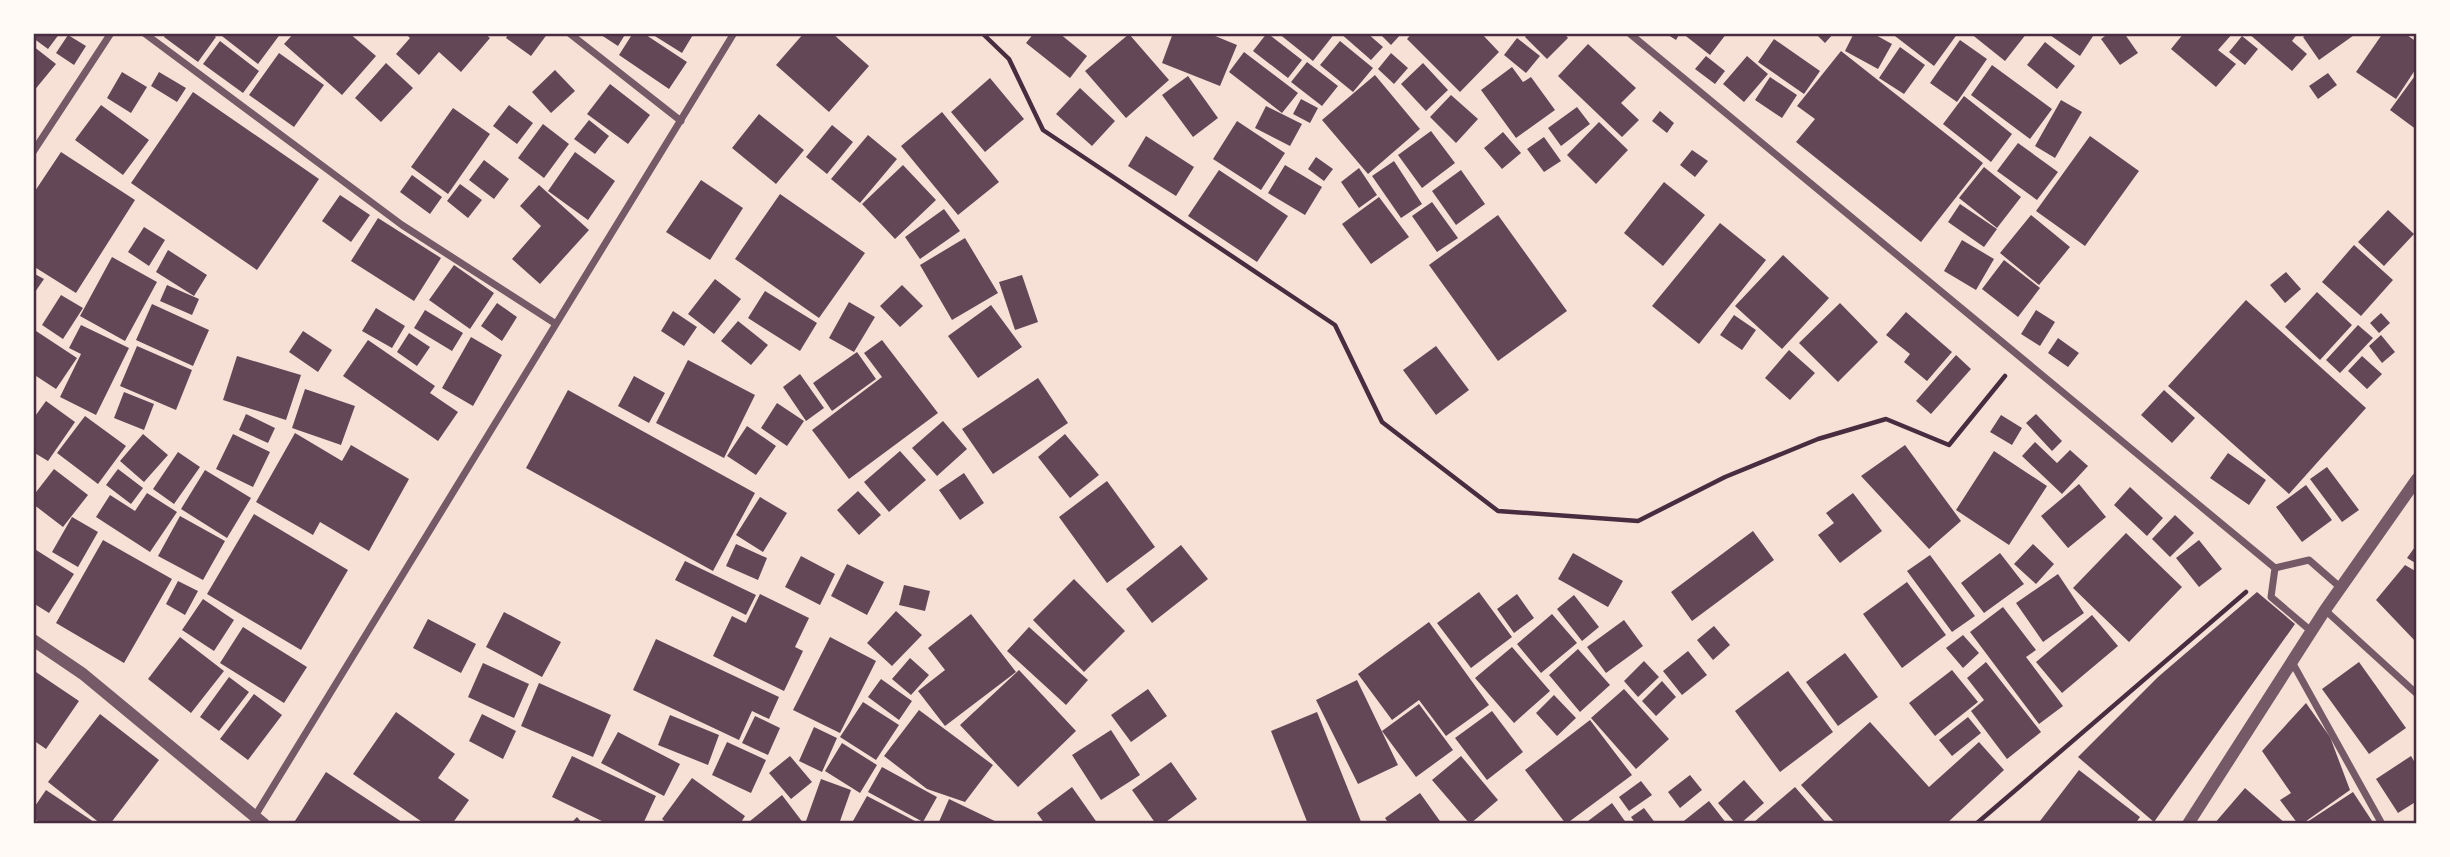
<svg xmlns="http://www.w3.org/2000/svg" width="2450" height="857" font-family="'IBM Plex Sans',sans-serif">
  <style>
    .building { fill: #644757 }
    .lines { fill: none; stroke-linecap: round; stroke-linejoin: round }
    .path { stroke: #4a2c40; stroke-width: 4.5 }
    .minor { stroke: #755966; stroke-width: 7 }
    .tertiary { stroke: #755966; stroke-width: 12 }
    .neatline { fill: none; stroke: #4a2c40; stroke-width: 2.5 }
  </style>
  <rect width="100%" height="100%" fill="#f7e1d7"/>
  <path class="building" d="M 33,33 L 60,33 L 48,49 L 33,38 Z
    M 166,33 L 210,33 L 216,37 L 198,62 L 164,37 Z
    M 218,33 L 281,33 L 258,64 Z
    M 294,33 L 349,33 L 376,56 L 342,95 L 284,44 Z
    M 405,33 L 484,33 L 490,38 L 461,72 L 439,52 L 419,75 L 396,54 L 410,38 Z
    M 509,33 L 548,33 L 531,56 L 506,38 Z
    M 598,33 L 626,33 L 618,46 Z
    M 633,33 L 643,33 L 687,62 L 669,89 L 619,55 Z
    M 650,33 L 694,33 L 682,53 Z
    M 804,33 L 832,33 L 869,66 L 829,112 L 776,65 Z
    M 1034,33 L 1059,33 L 1087,56 L 1070,78 L 1026,43 Z
    M 1173,33 L 1208,33 L 1237,45 L 1220,86 L 1162,63 Z
    M 1267,33 L 1302,60 L 1288,78 L 1253,51 Z
    M 1278,33 L 1335,33 L 1313,61 Z
    M 1340,33 L 1367,33 L 1383,47 L 1371,60 Z
    M 1379,33 L 1402,33 L 1391,45 Z
    M 1412,33 L 1481,33 L 1499,52 L 1460,92 L 1407,39 Z
    M 1529,33 L 1564,33 L 1568,38 L 1547,59 L 1525,37 Z
    M 1665,33 L 1680,33 L 1676,40 Z
    M 1682,33 L 1727,33 L 1710,55 Z
    M 1815,33 L 1834,33 L 1825,43 Z
    M 1854,33 L 1872,33 L 1892,44 L 1878,69 L 1845,51 Z
    M 1891,33 L 1958,33 L 1934,66 Z
    M 1970,33 L 2027,33 L 2005,61 Z
    M 2047,33 L 2095,33 L 2080,56 Z
    M 2109,33 L 2124,33 L 2138,53 L 2120,65 L 2101,39 Z
    M 2184,33 L 2233,33 L 2218,50 L 2236,64 L 2216,87 L 2171,49 Z
    M 2248,33 L 2298,33 L 2292,41 L 2307,54 L 2292,71 Z
    M 2309,33 L 2357,33 L 2319,60 L 2303,37 Z
    M 2383,33 L 2404,33 L 2417,42 L 2417,67 L 2396,99 L 2356,72 Z
    M 1129,34 L 1169,80 L 1126,118 L 1085,71 Z
    M 68,35 L 86,46 L 74,65 L 56,53 Z
    M 2242,36 L 2258,49 L 2245,65 L 2229,52 Z
    M 1517,38 L 1540,56 L 1526,73 L 1504,55 Z
    M 1774,39 L 1820,71 L 1804,94 L 1758,62 Z
    M 1960,40 L 1987,59 L 1957,102 L 1930,83 Z
    M 220,41 L 259,71 L 243,93 L 203,64 Z
    M 1340,41 L 1373,68 L 1353,92 L 1320,65 Z
    M 2045,42 L 2075,66 L 2057,89 L 2027,65 Z
    M 1588,44 L 1636,88 L 1621,103 L 1639,120 L 1622,137 L 1558,76 Z
    M 33,46 L 56,64 L 33,92 Z
    M 1900,47 L 1925,65 L 1904,94 L 1879,78 Z
    M 1841,51 L 1983,163 L 1921,242 L 1796,142 L 1815,119 L 1797,106 Z
    M 1244,52 L 1298,93 L 1282,113 L 1229,72 Z
    M 279,53 L 324,85 L 294,127 L 249,95 Z
    M 1391,53 L 1408,68 L 1394,84 L 1378,69 Z
    M 1706,56 L 1725,71 L 1715,84 L 1695,69 Z
    M 1747,56 L 1768,74 L 1744,102 L 1723,84 Z
    M 1307,62 L 1338,86 L 1322,106 L 1291,82 Z
    M 386,63 L 413,88 L 381,122 L 355,98 Z
    M 1423,63 L 1448,90 L 1426,111 L 1401,84 Z
    M 1992,65 L 2052,109 L 2030,139 L 1971,95 Z
    M 1512,67 L 1523,82 L 1531,77 L 1555,110 L 1516,138 L 1481,90 Z
    M 555,70 L 575,91 L 551,113 L 532,92 Z
    M 122,72 L 147,87 L 131,113 L 107,98 Z
    M 159,72 L 186,88 L 177,102 L 151,86 Z
    M 2328,73 L 2337,85 L 2318,99 L 2309,86 Z
    M 2417,73 L 2417,130 L 2390,110 Z
    M 1375,75 L 1420,129 L 1368,174 L 1322,120 Z
    M 1188,76 L 1218,118 L 1193,137 L 1162,95 Z
    M 1770,77 L 1797,95 L 1782,118 L 1755,100 Z
    M 990,78 L 1024,119 L 985,152 L 951,112 Z
    M 610,84 L 650,115 L 628,144 L 587,114 Z
    M 1080,88 L 1115,121 L 1092,146 L 1056,114 Z
    M 193,92 L 319,179 L 257,270 L 131,183 Z
    M 1451,95 L 1478,119 L 1456,143 L 1430,117 Z
    M 1964,96 L 2012,134 L 1991,162 L 1943,124 Z
    M 1301,99 L 1318,108 L 1310,123 L 1293,114 Z
    M 2061,100 L 2082,112 L 2055,158 L 2035,146 Z
    M 101,105 L 149,140 L 123,175 L 75,140 Z
    M 509,105 L 533,123 L 517,144 L 493,126 Z
    M 1266,106 L 1302,124 L 1290,146 L 1255,128 Z
    M 1577,107 L 1590,124 L 1561,146 L 1548,128 Z
    M 453,108 L 490,134 L 448,194 L 411,167 Z
    M 1660,111 L 1674,123 L 1667,133 L 1652,121 Z
    M 942,112 L 999,182 L 958,215 L 901,146 Z
    M 759,114 L 804,150 L 776,184 L 732,148 Z
    M 589,120 L 609,136 L 595,154 L 574,139 Z
    M 1237,121 L 1285,153 L 1261,190 L 1213,159 Z
    M 1599,122 L 1628,150 L 1596,184 L 1567,155 Z
    M 543,124 L 569,144 L 544,178 L 518,158 Z
    M 832,125 L 853,142 L 827,174 L 806,157 Z
    M 1431,131 L 1455,163 L 1422,188 L 1398,155 Z
    M 1503,132 L 1521,153 L 1502,169 L 1484,148 Z
    M 868,135 L 897,159 L 860,203 L 831,179 Z
    M 1146,136 L 1194,167 L 1176,196 L 1128,166 Z
    M 2090,136 L 2139,171 L 2085,246 L 2036,211 Z
    M 1544,137 L 1561,161 L 1544,172 L 1527,149 Z
    M 2018,143 L 2058,172 L 2037,200 L 1997,171 Z
    M 1692,150 L 1708,161 L 1695,177 L 1680,165 Z
    M 61,152 L 135,200 L 76,293 L 33,266 L 33,194 Z
    M 575,152 L 615,181 L 588,220 L 548,191 Z
    M 1316,157 L 1333,169 L 1324,181 L 1308,169 Z
    M 484,160 L 509,179 L 494,199 L 469,180 Z
    M 1394,161 L 1422,204 L 1401,218 L 1372,176 Z
    M 903,165 L 936,200 L 895,239 L 862,204 Z
    M 1285,165 L 1322,187 L 1305,215 L 1268,193 Z
    M 1984,167 L 2021,197 L 1997,228 L 1959,198 Z
    M 1359,168 L 1377,195 L 1359,208 L 1341,182 Z
    M 1219,170 L 1288,216 L 1257,262 L 1188,216 Z
    M 1461,170 L 1485,204 L 1456,225 L 1432,191 Z
    M 412,175 L 442,197 L 430,214 L 400,192 Z
    M 701,180 L 743,208 L 710,260 L 666,232 Z
    M 1664,182 L 1705,215 L 1663,266 L 1624,233 Z
    M 460,184 L 482,200 L 468,218 L 447,201 Z
    M 539,185 L 589,230 L 540,284 L 512,259 L 541,226 L 520,206 Z
    M 780,194 L 865,253 L 819,318 L 735,259 Z
    M 340,195 L 370,215 L 351,242 L 322,221 Z
    M 1379,197 L 1409,237 L 1371,264 L 1342,224 Z
    M 1432,202 L 1458,238 L 1437,252 L 1412,216 Z
    M 1960,204 L 1997,229 L 1984,247 L 1948,222 Z
    M 944,209 L 960,231 L 920,259 L 905,237 Z
    M 2388,210 L 2414,234 L 2384,266 L 2358,242 Z
    M 1498,215 L 1567,311 L 1498,361 L 1429,265 Z
    M 2031,215 L 2070,247 L 2039,285 L 2000,253 Z
    M 378,218 L 441,258 L 414,301 L 351,261 Z
    M 1720,223 L 1766,260 L 1699,344 L 1652,306 Z
    M 144,227 L 165,240 L 149,266 L 128,252 Z
    M 965,238 L 998,293 L 952,320 L 920,265 Z
    M 1962,240 L 1994,259 L 1976,290 L 1944,271 Z
    M 2354,245 L 2393,280 L 2361,316 L 2322,282 Z
    M 168,250 L 207,275 L 194,296 L 156,272 Z
    M 1783,255 L 1829,298 L 1782,349 L 1735,306 Z
    M 112,257 L 157,282 L 125,341 L 80,316 Z
    M 2004,260 L 2040,288 L 2018,317 L 1982,289 Z
    M 454,265 L 494,293 L 470,329 L 429,300 Z
    M 2286,272 L 2301,289 L 2285,303 L 2270,285 Z
    M 33,273 L 44,279 L 33,295 Z
    M 1022,275 L 1038,322 L 1015,330 L 999,282 Z
    M 715,279 L 741,299 L 714,334 L 688,314 Z
    M 167,285 L 199,299 L 192,315 L 160,301 Z
    M 902,285 L 923,306 L 900,327 L 880,306 Z
    M 765,291 L 817,323 L 800,351 L 748,318 Z
    M 2317,292 L 2352,325 L 2320,360 L 2285,327 Z
    M 61,295 L 83,308 L 63,339 L 42,325 Z
    M 2246,300 L 2366,408 L 2289,494 L 2168,386 Z
    M 849,302 L 875,317 L 854,352 L 829,338 Z
    M 497,303 L 517,317 L 502,341 L 481,326 Z
    M 1840,303 L 1878,342 L 1838,382 L 1799,343 Z
    M 152,304 L 209,330 L 193,366 L 136,340 Z
    M 991,305 L 1022,347 L 978,378 L 948,336 Z
    M 376,308 L 405,326 L 392,348 L 362,331 Z
    M 425,310 L 463,333 L 452,351 L 414,328 Z
    M 2036,310 L 2055,322 L 2040,346 L 2021,334 Z
    M 673,311 L 697,327 L 684,346 L 661,331 Z
    M 1906,312 L 1952,352 L 1927,381 L 1904,362 L 1910,354 L 1886,335 Z
    M 2381,313 L 2390,323 L 2379,333 L 2370,323 Z
    M 1734,315 L 1756,330 L 1742,350 L 1720,335 Z
    M 738,321 L 768,345 L 751,365 L 721,341 Z
    M 81,325 L 129,348 L 96,415 L 60,397 L 81,354 L 69,348 Z
    M 2358,325 L 2373,338 L 2340,373 L 2326,360 Z
    M 33,329 L 77,358 L 56,389 L 33,374 Z
    M 303,331 L 332,350 L 318,372 L 289,352 Z
    M 409,333 L 430,347 L 417,366 L 397,352 Z
    M 2381,335 L 2395,352 L 2382,363 L 2369,346 Z
    M 471,337 L 502,355 L 473,406 L 442,388 Z
    M 2058,338 L 2079,353 L 2068,367 L 2048,353 Z
    M 368,340 L 435,386 L 430,393 L 458,412 L 438,441 L 343,376 Z
    M 882,340 L 938,413 L 849,479 L 812,430 L 882,377 L 864,353 Z
    M 137,346 L 192,370 L 176,410 L 120,386 Z
    M 1436,346 L 1469,390 L 1436,415 L 1403,370 Z
    M 1789,350 L 1815,373 L 1790,400 L 1765,378 Z
    M 857,352 L 876,379 L 832,411 L 813,383 Z
    M 1956,355 L 1971,369 L 1931,414 L 1916,401 Z
    M 237,356 L 301,375 L 286,420 L 223,400 Z
    M 2362,356 L 2382,374 L 2367,389 L 2348,371 Z
    M 688,360 L 755,395 L 724,458 L 656,423 Z
    M 800,374 L 824,408 L 806,421 L 783,387 Z
    M 634,376 L 665,393 L 649,423 L 618,406 Z
    M 1038,378 L 1068,423 L 993,474 L 962,429 Z
    M 305,389 L 355,406 L 341,445 L 292,428 Z
    M 568,390 L 755,493 L 713,571 L 526,468 Z
    M 2164,390 L 2195,418 L 2172,443 L 2141,415 Z
    M 124,392 L 154,404 L 144,430 L 114,418 Z
    M 46,401 L 75,422 L 48,461 L 33,452 L 33,419 Z
    M 777,403 L 804,421 L 787,446 L 761,428 Z
    M 246,414 L 275,428 L 268,443 L 239,430 Z
    M 2036,414 L 2062,441 L 2052,451 L 2026,423 Z
    M 2001,415 L 2022,428 L 2012,445 L 1990,432 Z
    M 85,416 L 126,446 L 98,484 L 57,453 Z
    M 943,421 L 967,449 L 937,476 L 912,448 Z
    M 747,426 L 776,446 L 756,475 L 727,456 Z
    M 295,433 L 342,461 L 351,445 L 409,479 L 369,551 L 320,522 L 313,535 L 256,502 Z
    M 143,434 L 168,455 L 144,482 L 120,461 Z
    M 233,434 L 270,452 L 253,487 L 216,469 Z
    M 1065,434 L 1099,475 L 1070,498 L 1038,457 Z
    M 2035,442 L 2057,463 L 2070,450 L 2088,466 L 2062,494 L 2022,456 Z
    M 1905,445 L 1961,521 L 1929,549 L 1861,476 Z
    M 900,451 L 926,480 L 889,512 L 864,482 Z
    M 1994,451 L 2047,486 L 2009,545 L 1956,510 Z
    M 178,452 L 200,467 L 174,504 L 153,489 Z
    M 2228,453 L 2266,480 L 2249,505 L 2210,478 Z
    M 2327,467 L 2359,510 L 2342,522 L 2310,479 Z
    M 54,469 L 88,495 L 63,527 L 33,504 L 33,496 Z
    M 118,469 L 143,488 L 131,504 L 106,485 Z
    M 205,470 L 251,498 L 227,538 L 181,509 Z
    M 964,473 L 984,503 L 960,520 L 939,490 Z
    M 1107,481 L 1155,547 L 1107,583 L 1059,517 Z
    M 2079,484 L 2106,517 L 2068,548 L 2041,516 Z
    M 2306,485 L 2332,520 L 2302,542 L 2276,507 Z
    M 2130,487 L 2163,518 L 2147,536 L 2114,505 Z
    M 858,491 L 881,515 L 859,535 L 837,510 Z
    M 147,493 L 177,512 L 150,552 L 96,517 L 110,495 L 135,511 Z
    M 1853,493 L 1882,531 L 1840,563 L 1818,535 L 1834,523 L 1826,513 Z
    M 760,497 L 787,513 L 763,552 L 736,535 Z
    M 254,514 L 348,570 L 301,650 L 207,594 Z
    M 2175,515 L 2194,533 L 2170,557 L 2152,539 Z
    M 180,516 L 225,541 L 203,580 L 158,556 Z
    M 72,517 L 98,532 L 78,567 L 52,552 Z
    M 1753,531 L 1774,560 L 1692,621 L 1671,592 Z
    M 2126,533 L 2182,587 L 2129,642 L 2073,588 Z
    M 103,540 L 172,579 L 124,663 L 56,623 Z
    M 2199,540 L 2222,569 L 2199,587 L 2176,558 Z
    M 736,544 L 767,558 L 758,580 L 726,566 Z
    M 2033,544 L 2054,564 L 2036,584 L 2014,564 Z
    M 2417,544 L 2417,564 L 2407,558 Z
    M 1181,545 L 1208,579 L 1152,623 L 1126,589 Z
    M 33,548 L 74,574 L 49,613 L 33,603 Z
    M 1573,553 L 1623,581 L 1608,607 L 1558,579 Z
    M 2000,553 L 2024,584 L 1984,613 L 1961,583 Z
    M 1930,555 L 1975,616 L 1952,632 L 1907,571 Z
    M 801,556 L 835,574 L 820,605 L 785,587 Z
    M 685,561 L 756,595 L 746,615 L 675,580 Z
    M 847,564 L 884,582 L 867,615 L 831,596 Z
    M 2405,565 L 2417,572 L 2417,643 L 2376,600 Z
    M 2058,574 L 2084,613 L 2043,642 L 2016,603 Z
    M 1074,579 L 1125,631 L 1084,672 L 1033,620 Z
    M 178,581 L 198,591 L 185,615 L 166,604 Z
    M 1907,582 L 1946,635 L 1902,668 L 1863,614 Z
    M 904,585 L 930,591 L 925,611 L 899,605 Z
    M 1479,592 L 1512,637 L 1471,668 L 1437,623 Z
    M 2257,592 L 2295,624 L 2154,822 L 2078,757 L 2158,677 Z
    M 760,594 L 809,618 L 795,647 L 803,651 L 784,691 L 713,656 L 732,616 L 746,623 Z
    M 1517,594 L 1534,618 L 1514,633 L 1497,609 Z
    M 1574,595 L 1599,627 L 1582,641 L 1557,609 Z
    M 203,599 L 234,620 L 214,651 L 182,630 Z
    M 2003,607 L 2036,650 L 2026,657 L 2063,706 L 2039,724 L 1970,632 Z
    M 896,611 L 922,635 L 892,666 L 867,643 Z
    M 504,612 L 561,642 L 542,677 L 486,647 Z
    M 971,614 L 1016,672 L 945,726 L 918,691 L 945,670 L 928,648 Z
    M 1552,614 L 1577,643 L 1541,673 L 1517,644 Z
    M 2092,615 L 2118,646 L 2062,693 L 2036,662 Z
    M 428,619 L 476,644 L 461,673 L 413,648 Z
    M 1624,620 L 1643,646 L 1606,673 L 1587,647 Z
    M 1429,622 L 1489,705 L 1446,736 L 1419,700 L 1392,720 L 1358,674 Z
    M 1714,626 L 1730,645 L 1713,660 L 1697,640 Z
    M 243,627 L 307,667 L 284,703 L 220,663 Z
    M 1029,627 L 1088,680 L 1066,705 L 1007,651 Z
    M 1963,635 L 1979,653 L 1963,668 L 1946,648 Z
    M 180,637 L 224,671 L 191,713 L 148,679 Z
    M 830,637 L 876,661 L 840,733 L 793,710 Z
    M 656,639 L 779,697 L 769,719 L 752,711 L 739,740 L 633,690 Z
    M 1512,647 L 1550,691 L 1514,723 L 1475,678 Z
    M 1578,649 L 1610,685 L 1580,712 L 1549,675 Z
    M 1688,651 L 1707,675 L 1682,695 L 1663,671 Z
    M 1845,653 L 1878,697 L 1838,726 L 1806,682 Z
    M 910,658 L 929,675 L 911,695 L 892,679 Z
    M 1644,661 L 1659,677 L 1638,697 L 1624,681 Z
    M 1986,662 L 2041,732 L 2007,759 L 1971,711 L 1984,700 L 1967,678 Z
    M 2359,662 L 2406,728 L 2369,754 L 2322,689 Z
    M 483,663 L 529,684 L 514,718 L 468,697 Z
    M 33,670 L 79,701 L 46,749 L 33,740 Z
    M 1019,670 L 1076,731 L 1018,787 L 960,725 Z
    M 1952,670 L 1978,702 L 1935,736 L 1909,703 Z
    M 1788,671 L 1833,732 L 1780,772 L 1735,711 Z
    M 229,677 L 249,692 L 219,731 L 200,717 Z
    M 881,679 L 912,701 L 899,720 L 868,697 Z
    M 1357,680 L 1398,765 L 1358,784 L 1316,700 Z
    M 1662,681 L 1676,697 L 1656,716 L 1642,701 Z
    M 539,683 L 611,715 L 593,757 L 521,726 Z
    M 1148,689 L 1167,716 L 1131,742 L 1111,715 Z
    M 1624,689 L 1669,739 L 1636,769 L 1591,718 Z
    M 254,694 L 282,715 L 248,760 L 220,739 Z
    M 1554,695 L 1576,718 L 1557,736 L 1536,713 Z
    M 863,702 L 899,725 L 876,760 L 840,737 Z
    M 2306,703 L 2330,737 L 2350,790 L 2302,824 L 2298,824 L 2280,800 L 2291,793 L 2262,751 Z
    M 1419,704 L 1453,750 L 1416,777 L 1382,731 Z
    M 919,710 L 993,765 L 965,802 L 927,789 L 884,756 Z
    M 1492,711 L 1523,752 L 1487,780 L 1455,738 Z
    M 396,712 L 455,754 L 438,778 L 469,800 L 452,824 L 425,824 L 353,774 Z
    M 1317,712 L 1362,824 L 1308,824 L 1271,731 Z
    M 100,714 L 159,760 L 110,824 L 101,824 L 48,782 Z
    M 482,714 L 516,731 L 503,759 L 469,741 Z
    M 670,715 L 719,735 L 708,765 L 658,745 Z
    M 755,716 L 780,728 L 768,755 L 742,743 Z
    M 1968,717 L 1981,733 L 1952,756 L 1939,740 Z
    M 1590,720 L 1632,775 L 1566,824 L 1525,770 Z
    M 1870,722 L 1929,787 L 1979,742 L 2004,770 L 1946,824 L 1836,824 L 1801,785 Z
    M 814,727 L 837,738 L 822,772 L 799,761 Z
    M 1111,730 L 1140,775 L 1101,800 L 1072,755 Z
    M 618,732 L 680,764 L 664,796 L 601,763 Z
    M 727,742 L 766,760 L 751,793 L 712,775 Z
    M 842,743 L 877,765 L 860,793 L 825,771 Z
    M 572,756 L 656,796 L 643,824 L 608,824 L 552,797 Z
    M 790,756 L 812,782 L 791,799 L 769,773 Z
    M 1461,756 L 1498,800 L 1470,824 L 1432,780 Z
    M 2411,756 L 2417,766 L 2417,801 L 2398,813 L 2376,779 Z
    M 1171,762 L 1197,799 L 1163,824 L 1156,824 L 1132,790 Z
    M 882,767 L 937,797 L 923,822 L 868,792 Z
    M 2079,770 L 2140,817 L 2135,824 L 2043,824 L 2040,821 Z
    M 326,772 L 405,824 L 293,824 Z
    M 1690,775 L 1702,790 L 1680,808 L 1668,792 Z
    M 692,778 L 745,816 L 740,824 L 668,824 L 662,819 Z
    M 821,779 L 851,790 L 839,824 L 806,821 Z
    M 1744,780 L 1764,803 L 1740,824 L 1736,824 L 1718,803 Z
    M 1641,781 L 1652,795 L 1629,811 L 1619,797 Z
    M 1072,787 L 1098,824 L 1045,824 L 1037,813 Z
    M 1795,787 L 1827,824 L 1756,824 L 1754,822 Z
    M 2245,788 L 2286,824 L 2214,824 Z
    M 46,790 L 97,824 L 42,824 L 33,818 L 33,809 Z
    M 2353,792 L 2374,824 L 2308,824 L 2307,822 Z
    M 1420,793 L 1442,824 L 1389,824 L 1385,818 Z
    M 782,795 L 804,824 L 752,824 L 750,821 Z
    M 867,796 L 915,821 L 914,824 L 853,821 Z
    M 949,799 L 1001,824 L 938,824 Z
    M 1709,801 L 1727,824 L 1680,824 Z
    M 1612,803 L 1627,824 L 1584,824 Z
    M 1644,808 L 1656,824 L 1636,824 L 1631,817 Z
    M 577,817 L 583,824 L 570,824 Z"/>
  <g class="lines">
    <path class="path" d="M 982,33 L 1009,59 L 1043,130 L 1335,325 L 1382,422 L 1498,511 L 1638,521 L 1725,477 L 1818,439 L 1886,419 L 1949,445 L 2005,376
      M 1976,824 L 2246,592"/>
    <path class="minor" d="M 144,33 L 402,225 L 556,324
      M 569,33 L 681,121
      M 1629,33 L 2275,568 L 2309,560 L 2341,588
      M 33,152 L 111,33
      M 2275,568 L 2271,597 L 2311,631
      M 2325,610 L 2417,694
      M 2292,662 L 2382,824
      M 255,816 L 734,33"/>
    <path class="tertiary" d="M 33,640 L 83,674 L 264,824
      M 2188,824 L 2325,610 L 2417,479"/>
  </g>
  <rect width="2450" height="857" fill="none" stroke="#fffaf5" stroke-width="70"/>
  <rect x="35" y="35" width="2380" height="787" class="neatline"/>
</svg>
